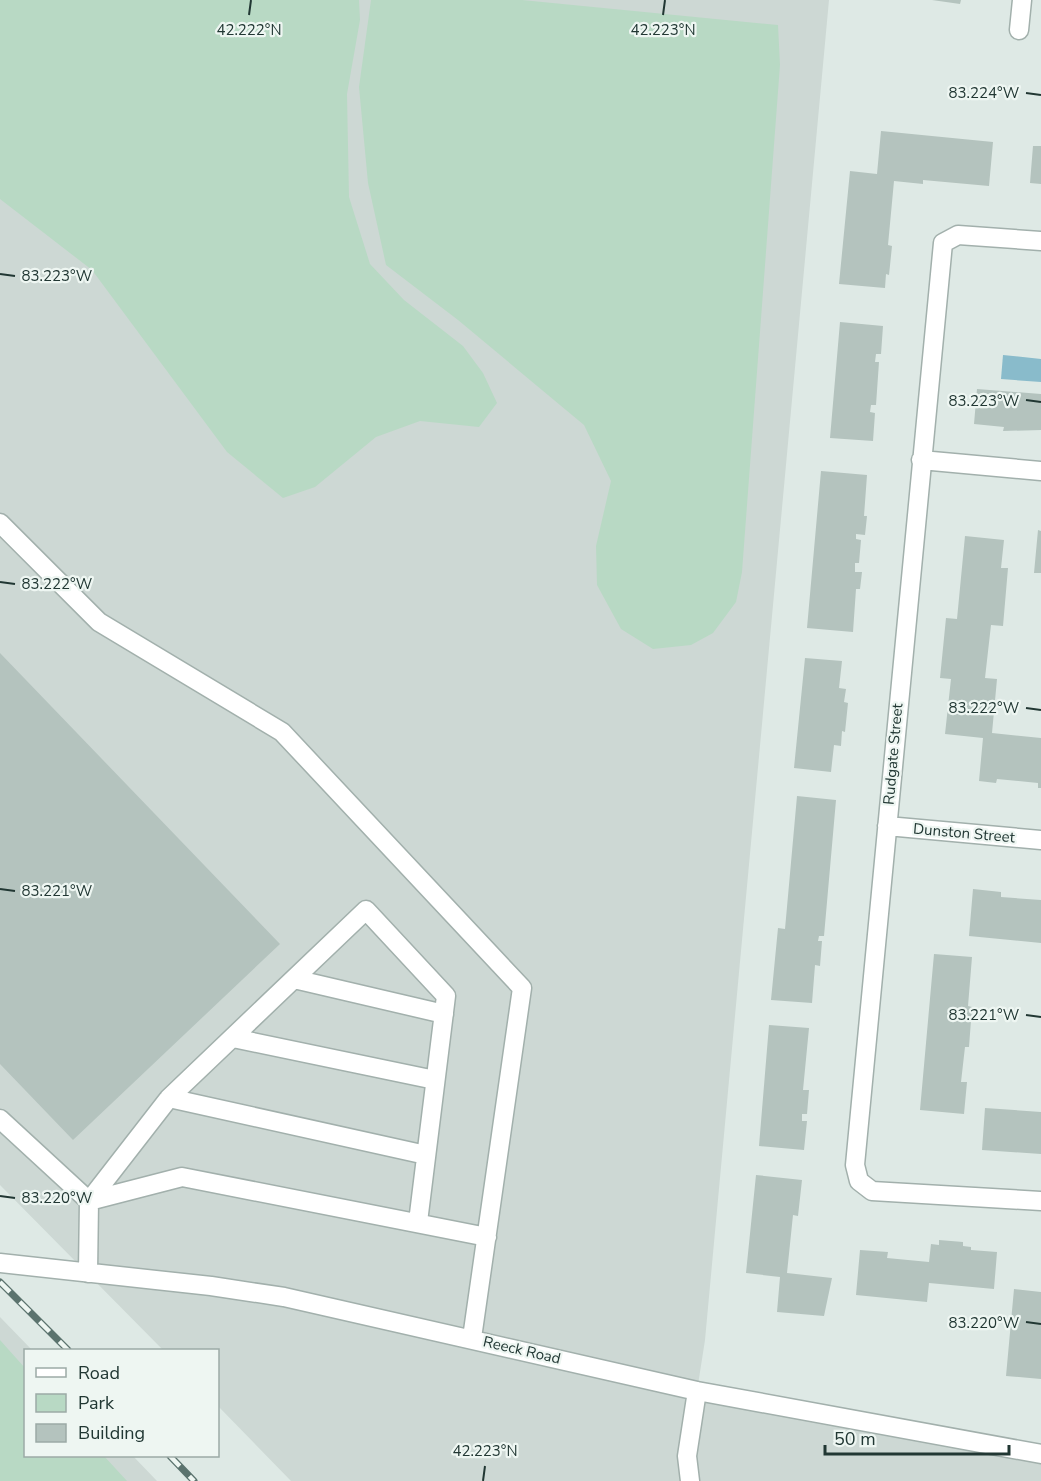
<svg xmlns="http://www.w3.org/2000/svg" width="1041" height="1481" font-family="'Nunito Sans',sans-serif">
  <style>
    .built { fill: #cdd8d4 }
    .green { fill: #b8d9c4 }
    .water { fill: #89bbcb }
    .building { fill: #b4c3be }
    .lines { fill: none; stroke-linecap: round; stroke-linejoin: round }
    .minor-casing { stroke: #a2b0ac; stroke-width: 21 }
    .minor { stroke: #fff; stroke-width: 18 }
    .rail-casing { stroke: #5b736e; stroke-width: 7 }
    .rail { stroke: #eef6f2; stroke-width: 4.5; stroke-dasharray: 14; stroke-linecap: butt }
    .ticks { fill: none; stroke: #213733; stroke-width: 2 }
    .labels { text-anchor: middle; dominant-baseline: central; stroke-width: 4.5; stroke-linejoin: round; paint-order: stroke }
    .street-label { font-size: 15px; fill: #213733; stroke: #eef6f2 }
    .ticks-label { font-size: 15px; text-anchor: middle; fill: #213733; stroke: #eef6f2; stroke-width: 4.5; stroke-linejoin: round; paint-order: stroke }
  </style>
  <rect width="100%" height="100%" fill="#dee9e5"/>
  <path class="built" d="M 0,0 L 829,0 L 705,1340 L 697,1391 L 1041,1453 L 1041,1481 L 291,1481 L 218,1406 L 218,1350 L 163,1350 L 0,1185 Z
    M 0,1317 L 32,1350 L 26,1350 L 26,1456 L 133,1456 L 157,1481 L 0,1481 Z"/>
  <path class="green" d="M 0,0 L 359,0 L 360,20 L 347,94 L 349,197 L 370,264 L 404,300 L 463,346 L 483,373 L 497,403 L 479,427 L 420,421 L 376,437 L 315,487 L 283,498 L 227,452 L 92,270 L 0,199 Z
    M 371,0 L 522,0 L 778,25 L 780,65 L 742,572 L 736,602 L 713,633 L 691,645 L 653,649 L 621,629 L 597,585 L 596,546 L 611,481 L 584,425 L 458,320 L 386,265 L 368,183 L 359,87 Z
    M 0,1340 L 25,1368 L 26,1456 L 104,1456 L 127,1481 L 0,1481 Z"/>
  <path class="water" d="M 1003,355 L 1041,359 L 1041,382 L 1001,379 Z"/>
  <path class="building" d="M 932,0 L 961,0 L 960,4 Z
    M 881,131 L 993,142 L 989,186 L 923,180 L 923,184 L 894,181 L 888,245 L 892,246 L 889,275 L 886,274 L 885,288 L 839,284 L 850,171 L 877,174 Z
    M 1033,146 L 1041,146 L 1041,184 L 1030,183 Z
    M 840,322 L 883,326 L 881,354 L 876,354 L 875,362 L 879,362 L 876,405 L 871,405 L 870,412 L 875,413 L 873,441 L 830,438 Z
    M 977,389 L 1041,394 L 1041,430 L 1003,431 L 1004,427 L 974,424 Z
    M 821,471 L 867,475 L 864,516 L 867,516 L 865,535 L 856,534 L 856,539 L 861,540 L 859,563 L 855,563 L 855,572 L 862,572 L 860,589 L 856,589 L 853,632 L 807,628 Z
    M 1038,530 L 1041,531 L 1041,573 L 1034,573 Z
    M 965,536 L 1004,540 L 1001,568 L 1008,568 L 1003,626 L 991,625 L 985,678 L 997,679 L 992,733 L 1041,738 L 1041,788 L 1038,788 L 1038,783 L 997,779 L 996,783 L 979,781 L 983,738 L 945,734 L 951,679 L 940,678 L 946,618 L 957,619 Z
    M 0,653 L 280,944 L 73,1140 L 0,1064 Z
    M 805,658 L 842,661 L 839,688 L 846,689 L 844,702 L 848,703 L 845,732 L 842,731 L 841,746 L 834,745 L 831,772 L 794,768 Z
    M 797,796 L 836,800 L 824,936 L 819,936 L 818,941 L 822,941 L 820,966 L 815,965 L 812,1003 L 771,1000 L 778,928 L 785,929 Z
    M 973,889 L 1001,892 L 1001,897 L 1041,900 L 1041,943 L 969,936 Z
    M 934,954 L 972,957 L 968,1006 L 972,1007 L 969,1047 L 965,1047 L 961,1082 L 967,1082 L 964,1114 L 920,1110 Z
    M 769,1025 L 809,1028 L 803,1090 L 809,1090 L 807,1114 L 802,1114 L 802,1121 L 807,1121 L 804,1150 L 759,1146 Z
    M 985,1108 L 1041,1112 L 1041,1154 L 982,1150 Z
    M 756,1175 L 802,1180 L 798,1216 L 793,1215 L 787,1273 L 832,1278 L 824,1316 L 777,1312 L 780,1277 L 746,1273 Z
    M 939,1240 L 963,1242 L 963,1246 L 971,1247 L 971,1250 L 997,1252 L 994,1289 L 929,1283 L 927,1302 L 856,1295 L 860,1250 L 888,1252 L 887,1258 L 929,1262 L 931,1244 L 939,1245 Z
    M 1014,1289 L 1041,1292 L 1041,1379 L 1006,1376 Z"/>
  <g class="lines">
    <defs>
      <path id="minor" d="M 1019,30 L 1022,0
        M 1041,241 L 958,235 L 943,243 L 855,1165 L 859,1181 L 872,1191 L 1041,1201
        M 921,460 L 1041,471
        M 0,523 L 99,622 L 282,732 L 522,988 L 472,1338
        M 887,826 L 1041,840
        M 294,979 L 444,1014
        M 233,1038 L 435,1080
        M 169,1098 L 426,1155
        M 0,1119 L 89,1201 L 169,1098 L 366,910 L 446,996 L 418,1222
        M 0,1263 L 211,1286 L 284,1297 L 697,1391 L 1041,1454
        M 88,1273 L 89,1201 L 182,1177 L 487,1237
        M 690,1481 L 687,1456 L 697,1391"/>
    </defs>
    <use href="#minor" class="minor-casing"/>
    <use href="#minor" class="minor"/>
    <defs>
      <path id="rail" d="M 0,1282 L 68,1350
        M 170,1456 L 194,1481"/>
    </defs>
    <use href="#rail" class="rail-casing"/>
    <use href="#rail" class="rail"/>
  </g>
  <path class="ticks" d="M 249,15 L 251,0M 663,15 L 665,0M 1026,93 L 1041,95M 0,274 L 15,276M 1026,400 L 1041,402M 0,582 L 15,584M 1026,708 L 1041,710M 0,889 L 15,891M 1026,1015 L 1041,1017M 0,1196 L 15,1198M 1026,1322 L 1041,1324M 483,1481 L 485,1466"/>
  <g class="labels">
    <g class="street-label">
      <text transform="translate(893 754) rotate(-85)">Rudgate Street</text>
      <text transform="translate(964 833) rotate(5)">Dunston Street</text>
      <text transform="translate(522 1350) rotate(13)">Reeck Road</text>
    </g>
  </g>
  <g class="ticks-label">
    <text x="249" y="35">42.222°N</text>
    <text x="663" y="35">42.223°N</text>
    <text x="984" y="98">83.224°W</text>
    <text x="57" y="281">83.223°W</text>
    <text x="984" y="406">83.223°W</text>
    <text x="57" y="589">83.222°W</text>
    <text x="984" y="713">83.222°W</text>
    <text x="57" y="896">83.221°W</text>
    <text x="984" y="1020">83.221°W</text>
    <text x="57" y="1203">83.220°W</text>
    <text x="984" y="1328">83.220°W</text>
    <text x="485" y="1456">42.223°N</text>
  </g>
  <rect x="24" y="1349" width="195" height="108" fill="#eef6f2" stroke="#9caaa6" stroke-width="1.5"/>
  <rect x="36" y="1368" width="30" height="9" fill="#ffffff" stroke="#9caaa6" stroke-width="1.5"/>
  <text x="78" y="1379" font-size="18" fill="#213733">Road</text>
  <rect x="36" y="1394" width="30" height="18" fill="#b8d9c4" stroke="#9caaa6" stroke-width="1.5"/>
  <text x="78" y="1409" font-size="18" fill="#213733">Park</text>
  <rect x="36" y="1424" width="30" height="18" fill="#b4c3be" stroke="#9caaa6" stroke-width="1.5"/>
  <text x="78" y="1439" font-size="18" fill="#213733">Building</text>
  <path d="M825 1445v9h184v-9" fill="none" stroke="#213733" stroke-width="3"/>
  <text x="834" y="1445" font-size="18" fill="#213733" stroke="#eef6f2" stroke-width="4.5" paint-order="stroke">50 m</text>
</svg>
